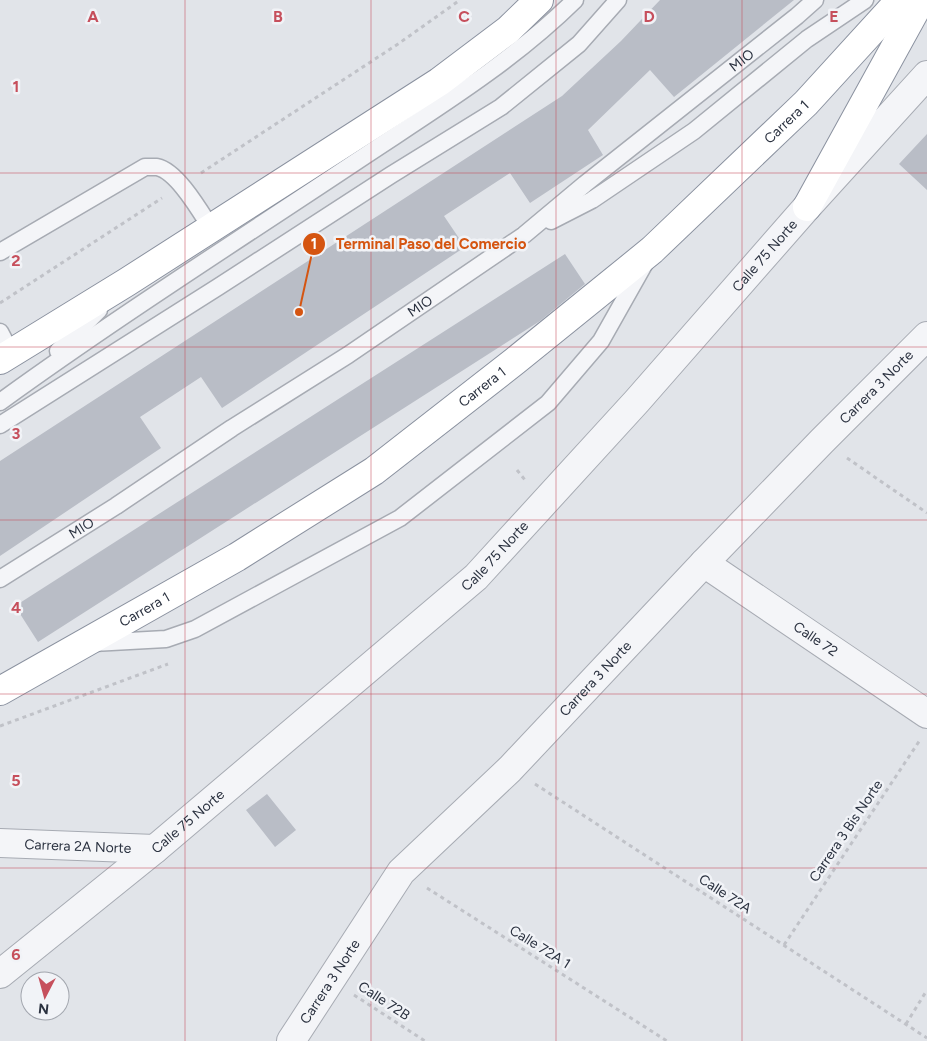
<svg xmlns="http://www.w3.org/2000/svg" width="927" height="1041" font-family="Figtree,sans-serif">
  <style>
    .building { fill: #b9bdc6 }
    .lines { fill: none; stroke-linecap: round; stroke-linejoin: round }
    .service-casing { stroke: #a7abb3; stroke-width: 19 }
    .minor-casing { stroke: #a7abb3; stroke-width: 30 }
    .trunk-casing { stroke: #8a919f; stroke-width: 30 }
    .path { stroke: #c0c2c8; stroke-width: 3; stroke-dasharray: 4 4; stroke-linecap: butt }
    .service { stroke: #f4f5f8; stroke-width: 16 }
    .minor { stroke: #f4f5f8; stroke-width: 28 }
    .trunk { stroke: #fff; stroke-width: 28 }
    .grid { fill: none; stroke: #c64f5c; stroke-width: 1; stroke-opacity: 0.55 }
    .labels { text-anchor: middle; dominant-baseline: central; stroke-width: 5; stroke-linejoin: round; paint-order: stroke }
    .street-label { font-size: 14px; fill: #2b3240; stroke: #f1f3f7 }
    .grid-label { font-size: 16px; text-anchor: middle; font-weight: bold; fill: #c64f5c; stroke: #f1f3f7; stroke-width: 5; stroke-linejoin: round; paint-order: stroke }
    .leader { fill: none; stroke: #d55511; stroke-width: 2 }
    .callout-dot { fill: #d55511; stroke: #f1f3f7; stroke-width: 2 }
    .mark-label { font-size: 15px; text-anchor: middle; font-weight: bold; fill: #fff }
    .callout-label { font-size: 15px; text-anchor: middle; font-weight: bold; fill: #d55511; stroke: #f1f3f7; stroke-width: 5; stroke-linejoin: round; paint-order: stroke }
  </style>
  <rect width="100%" height="100%" fill="#e1e4e9"/>
  <path class="building" d="M 660,0 L 794,0 L 674,97 L 650,70 L 588,130 L 603,155 L 530,203 L 510,173 L 444,216 L 465,247 L 222,408 L 201,377 L 140,417 L 161,448 L 0,556 L 0,461 L 562,96 L 621,41 Z
    M 927,134 L 927,190 L 899,164 Z
    M 565,254 L 585,284 L 540,321 L 38,642 L 15,606 Z
    M 267,794 L 296,830 L 275,847 L 246,810 Z"/>
  <g class="lines">
    <defs>
      <g id="service">
        <path d="M 551,221 L 592,200 L 694,131 L 807,39 L 865,0"/>
        <path d="M 0,252 L 145,167 C 149,167 153,167 157,167 C 177,171 200,211 211,228"/>
        <path d="M 0,332 L 11,353"/>
        <path d="M 58,351 L 99,310"/>
        <path d="M 0,402 C 116,318 237,241 357,161 C 432,111 510,64 575,0"/>
        <path d="M 0,425 L 218,287 L 391,175 L 501,107 L 579,44 L 618,0"/>
        <path id="s1" d="M 0,579 L 116,506 L 232,428 L 348,355 L 524,235 L 585,184 L 797,16 L 815,0"/>
        <path d="M 93,643 L 166,639 L 195,629 L 400,518 L 548,403 L 601,341 L 645,263"/>
      </g>
      <g id="minor">
        <path id="s2" d="M 704,563 L 927,714"/>
        <path id="s3" d="M 0,843 L 155,849"/>
        <path id="s4" d="M 0,974 L 155,849 L 476,577 L 637,401 L 807,207 L 927,75"/>
        <path id="s5" d="M 291,1041 L 401,872 L 510,769 L 704,563 L 822,441 L 927,336"/>
      </g>
      <g id="trunk">
        <path d="M 807,207 L 921,0"/>
        <path d="M 0,360 L 127,282 L 439,82 L 508,30 L 539,0"/>
        <path id="s6" d="M 0,691 L 237,557 L 374,471 L 515,361 L 652,250 L 806,103 L 900,0"/>
      </g>
    </defs>
    <use href="#service" class="service-casing"/>
    <use href="#minor" class="minor-casing"/>
    <use href="#trunk" class="trunk-casing"/>
    <path class="path" d="M 201,173 L 398,44 L 460,0
      M 0,303 L 162,198
      M 847,458 L 927,513
      M 517,470 L 525,480
      M 0,726 L 168,664
      M 535,784 L 927,1038
      M 427,888 L 667,1041
      M 784,945 L 920,740
      M 354,995 L 425,1041
      M 906,1024 L 927,990"/>
    <use href="#service" class="service"/>
    <use href="#minor" class="minor"/>
    <use href="#trunk" class="trunk"/>
  </g>
  <path class="grid" d="M 185,0 L 185,1041M 371,0 L 371,1041M 556,0 L 556,1041M 742,0 L 742,1041M 0,173 L 927,173M 0,347 L 927,347M 0,520 L 927,520M 0,694 L 927,694M 0,868 L 927,868"/>
  <g class="labels">
    <g class="street-label">
      <text stroke="none"><textPath href="#s1" startOffset="906">MIO</textPath></text>
      <text stroke="none"><textPath href="#s6" startOffset="975">Carrera 1</textPath></text>
      <text stroke="none"><textPath href="#s4" startOffset="1052">Calle 75 Norte</textPath></text>
      <text stroke="none"><textPath href="#s1" startOffset="501">MIO</textPath></text>
      <text stroke="none"><textPath href="#s5" startOffset="881">Carrera 3 Norte</textPath></text>
      <text stroke="none"><textPath href="#s6" startOffset="571">Carrera 1</textPath></text>
      <text stroke="none"><textPath href="#s1" startOffset="96">MIO</textPath></text>
      <text stroke="none"><textPath href="#s4" startOffset="648">Calle 75 Norte</textPath></text>
      <text stroke="none"><textPath href="#s6" startOffset="166">Carrera 1</textPath></text>
      <text stroke="none"><textPath href="#s2" startOffset="135">Calle 72</textPath></text>
      <text stroke="none"><textPath href="#s5" startOffset="476">Carrera 3 Norte</textPath></text>
      <text stroke="none"><textPath href="#s4" startOffset="242">Calle 75 Norte</textPath></text>
      <text transform="translate(846 831) rotate(-56)">Carrera 3 Bis Norte</text>
      <text stroke="none"><textPath href="#s3" startOffset="78">Carrera 2A Norte</textPath></text>
      <text transform="translate(725 894) rotate(33)">Calle 72A</text>
      <text transform="translate(540 947) rotate(32)">Calle 72A 1</text>
      <text stroke="none"><textPath href="#s5" startOffset="71">Carrera 3 Norte</textPath></text>
      <text transform="translate(384 1001) rotate(33)">Calle 72B</text>
    </g>
  </g>
  <g class="grid-label">
    <text x="93" y="22">A</text>
    <text x="278" y="22">B</text>
    <text x="464" y="22">C</text>
    <text x="649" y="22">D</text>
    <text x="834" y="22">E</text>
    <text x="16" y="92">1</text>
    <text x="16" y="266">2</text>
    <text x="16" y="439">3</text>
    <text x="16" y="613">4</text>
    <text x="16" y="786">5</text>
    <text x="16" y="960">6</text>
  </g>
  <path class="leader" d="M299 312L314 244"/>
  <g class="callout-dot">
    <circle cx="299" cy="312" r="5"/>
    <circle cx="314" cy="244" r="12"/>
  </g>
  <g class="mark-label">
    <text x="314" y="249">1</text>
  </g>
  <g class="callout-label">
    <text x="431" y="249">Terminal Paso del Comercio</text>
  </g>
  <g transform="translate(45 996) rotate(186)"><circle r="24" fill="#f1f3f7" stroke="#a2a6ae"/>
  <path d="M0-4L9 19L0 12L-9 19Z" fill="#c64f5c"/>
  <text y="-8" font-size="14" font-weight="bold" text-anchor="middle" fill="#2b3240">N</text>
  </g>
</svg>
